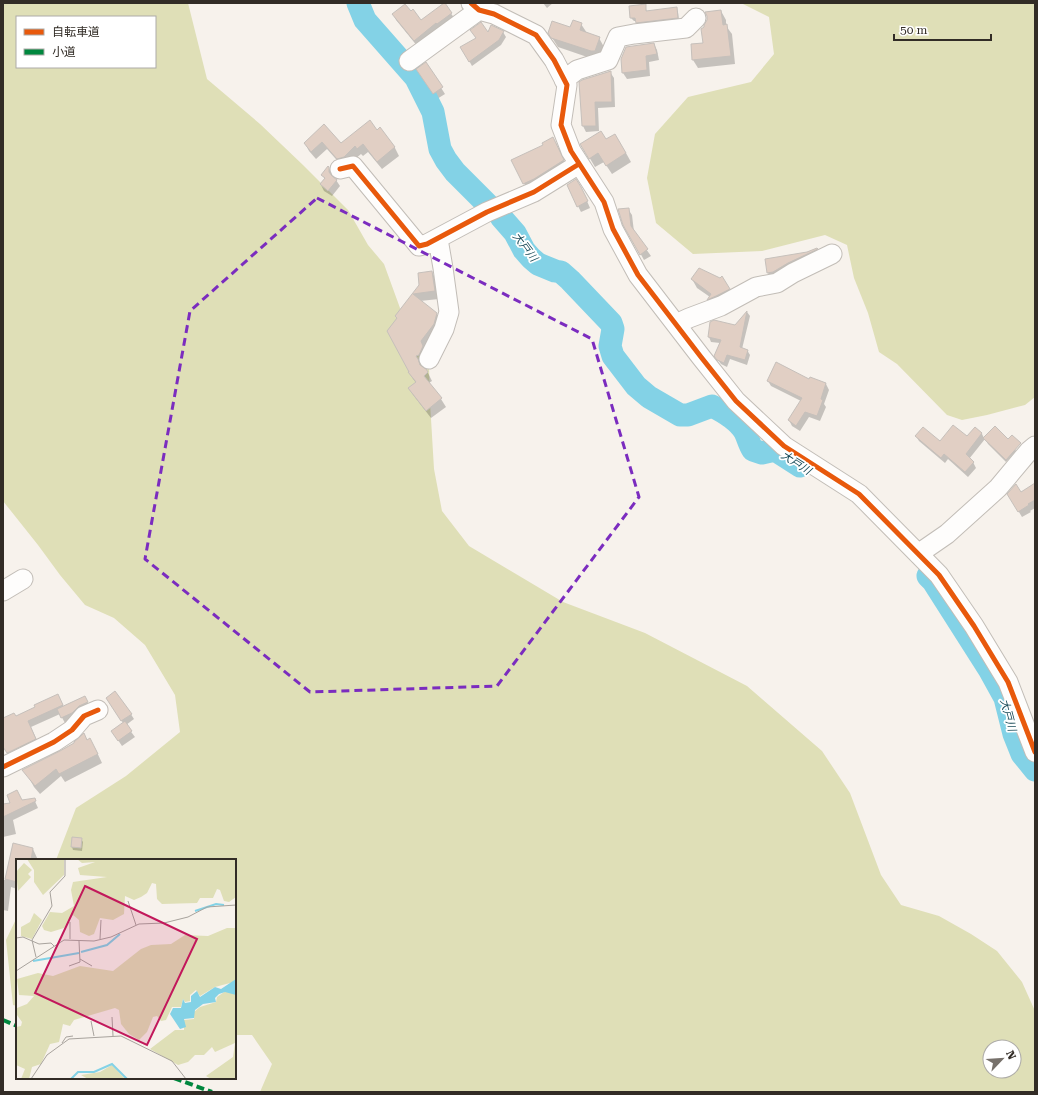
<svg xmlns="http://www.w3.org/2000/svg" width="1038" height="1095" font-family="'Roboto Serif','Noto Sans JP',serif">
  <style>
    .green { fill: #dfdfb7; fill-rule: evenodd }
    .shadow { fill: #0003 }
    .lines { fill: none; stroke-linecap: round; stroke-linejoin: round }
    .river { stroke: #83d2e6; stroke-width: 23 }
    .building { fill: #e1cfc4; stroke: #c6c0bb }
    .minor-casing { stroke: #c2bdb7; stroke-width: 21 }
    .minor { stroke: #fefdfc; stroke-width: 19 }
    .quiet { stroke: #00873e; stroke-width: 4; stroke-dasharray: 8 4; stroke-linecap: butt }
    .cycleway-casing { stroke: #fff; stroke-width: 8 }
    .cycleway { stroke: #e8590c; stroke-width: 5 }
    .marked { fill: none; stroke: #7b2cbf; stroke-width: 3; stroke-dasharray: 8 5; stroke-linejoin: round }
    .labels { text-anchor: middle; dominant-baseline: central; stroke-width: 3.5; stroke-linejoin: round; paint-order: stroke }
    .water-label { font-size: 11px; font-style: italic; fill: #194b58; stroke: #fff }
    .inset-river { fill: none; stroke: #83d2e6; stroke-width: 2 }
    .inset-road { fill: none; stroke: #a8a39d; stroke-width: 1 }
    .view { fill: #c2185b; fill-opacity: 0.15; stroke: #c2185b; stroke-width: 2 }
    .inset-edge { fill: none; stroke: #322c26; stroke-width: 2 }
  </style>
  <rect width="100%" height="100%" fill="#f7f2ec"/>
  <path class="green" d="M 3,3 L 188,3 L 207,79 L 260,124 L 303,165 L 348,210 L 368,245 L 384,264 L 404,319 L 429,366 L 430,402 L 434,469 L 442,511 L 469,546 L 563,602 L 645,633 L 747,686 L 822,751 L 850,793 L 881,875 L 901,905 L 939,916 L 971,934 L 997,951 L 1022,982 L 1035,1011 L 1035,1092 L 260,1092 L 272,1064 L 252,1035 L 235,1035 L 235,860 L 56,860 L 76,808 L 126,776 L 180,732 L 175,695 L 145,645 L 114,618 L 85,605 L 60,575 L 38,545 L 3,501 ZM 17,17 L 155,17 L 155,67 L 17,67 ZM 990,1047 L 1014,1047 L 1014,1071 L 990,1071 Z
    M 741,3 L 1035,3 L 1035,397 L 1025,405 L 987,415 L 962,420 L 947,415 L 897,364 L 879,352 L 868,313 L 854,278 L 847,245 L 825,235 L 762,251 L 693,254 L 656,223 L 647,178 L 655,134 L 688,97 L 751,82 L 774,54 L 769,17 Z
    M 17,917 L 17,1006 L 13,1005 L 6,940 Z"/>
  <path class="shadow" d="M 489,3 L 503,3 L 492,7 Z
    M 543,3 L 553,3 L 547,8 Z
    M 444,4 L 455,19 L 418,47 L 396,20 L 393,14 L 421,21 Z
    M 645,6 L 647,12 L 676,8 L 678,12 L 679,21 L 639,26 L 636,21 L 634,21 L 631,18 Z
    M 721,11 L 726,20 L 726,26 L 732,34 L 735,64 L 698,68 L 693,60 L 704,44 Z
    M 581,24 L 587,33 L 599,38 L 604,47 L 596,60 L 558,47 L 549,33 L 571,29 Z
    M 503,32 L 506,37 L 501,45 L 472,66 L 462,48 L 477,39 L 474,35 Z
    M 654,44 L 657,50 L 659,60 L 649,62 L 650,76 L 627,79 L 623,73 L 622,58 Z
    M 426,64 L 445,94 L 437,99 L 421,75 Z
    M 610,72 L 614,78 L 615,107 L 598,108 L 599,131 L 586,132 L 583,126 L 580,83 Z
    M 324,126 L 341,144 L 377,131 L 380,129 L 395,148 L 399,156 L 382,169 L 368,152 L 363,156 L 361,154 L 348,165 L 342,166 L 327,149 L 316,159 L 309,151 L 305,143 Z
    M 606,141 L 626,153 L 631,162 L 612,174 L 604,162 L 595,167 L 582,145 Z
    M 556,143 L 566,166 L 527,189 L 512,160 Z
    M 329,168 L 332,174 L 332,178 L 336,180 L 340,186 L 332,196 L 324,191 L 321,185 L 325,179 L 322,175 Z
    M 584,194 L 590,208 L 581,212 L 578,206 Z
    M 628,209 L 632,215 L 634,232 L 651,256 L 644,260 L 624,224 Z
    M 817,249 L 819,253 L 770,277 L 768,273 L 766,260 L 808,253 Z
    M 432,272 L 436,280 L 439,299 L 420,301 L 436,314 L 441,322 L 423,363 L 420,365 L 422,368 L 428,373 L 432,381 L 429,383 L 441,399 L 446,407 L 431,418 L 414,396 L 409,389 L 416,383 L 409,373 L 398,319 L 396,316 Z
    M 692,279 L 729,289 L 734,298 L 713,308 L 708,300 L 710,297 L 697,288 Z
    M 747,312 L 750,316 L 742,349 L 747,350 L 750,355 L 747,365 L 730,359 L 727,367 L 721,364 L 715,356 L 720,343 L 711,342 L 709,337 L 735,326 Z
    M 768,381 L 810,381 L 826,384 L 829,390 L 824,404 L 826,407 L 820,421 L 809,417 L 800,431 L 792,426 L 789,420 L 801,401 L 771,386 Z
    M 975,428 L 982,434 L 984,438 L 1013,445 L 1016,451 L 1006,462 L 988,444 L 985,439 L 969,459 L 973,462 L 976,468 L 968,477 L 948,459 L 945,463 L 919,441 L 916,436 L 940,443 L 967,438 Z
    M 1035,484 L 1035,508 L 1030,511 L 1031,512 L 1022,517 L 1008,494 L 1020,493 Z
    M 58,695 L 64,707 L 85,697 L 90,708 L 65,723 L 60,714 L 31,727 L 39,745 L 24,752 L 8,721 L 36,708 Z
    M 123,702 L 134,719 L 126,725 L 135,737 L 122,746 L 116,737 L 123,723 L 110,703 Z
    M 84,735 L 88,741 L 95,748 L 102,763 L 65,782 L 61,776 L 40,794 L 34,787 L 29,778 L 76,743 Z
    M 34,799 L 38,808 L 13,820 L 16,834 L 3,837 L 3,805 Z
    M 81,839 L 83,842 L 82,851 L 73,850 L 72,847 Z
    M 13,844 L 33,849 L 38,860 L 17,860 L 17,889 L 11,887 L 8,911 L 3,910 L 3,879 L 5,880 Z"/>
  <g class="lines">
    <path class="river" d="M 358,3 L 365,20 L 416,78 L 433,112 L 440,149 L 446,160 L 455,172 L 487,204
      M 501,217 L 515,233 L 524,250 L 531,258 L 538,264 L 555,271 L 561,272 L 570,280 L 611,323 L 613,329 L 610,346 L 613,356 L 636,386 L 649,397 L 680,415 L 688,415 L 712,406 C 724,412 738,420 745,432 C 748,438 749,444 753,450 L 762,453 L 775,450 L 800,466
      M 928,576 L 933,581 L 989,669 L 1005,698 L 1014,734 L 1022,754 L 1035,770"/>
  </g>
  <path class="building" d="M 444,3 L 445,3 L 452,13 L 437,24 L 436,23 L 414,41 L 392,14 L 405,4 L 411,11 L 413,9 L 421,20 Z
    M 646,4 L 646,11 L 677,7 L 678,18 L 636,23 L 635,18 L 630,18 L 629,6 Z
    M 721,10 L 723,25 L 727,24 L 731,56 L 692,60 L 691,44 L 703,43 L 701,29 L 704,27 L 704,25 L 707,20 L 707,16 L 705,12 Z
    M 573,20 L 582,23 L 580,30 L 600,37 L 595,51 L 591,51 L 551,38 L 548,33 L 552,21 L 570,27 Z
    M 481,22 L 488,32 L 491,25 L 504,31 L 499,40 L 469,62 L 460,47 L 476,38 L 470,30 Z
    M 654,43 L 657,54 L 646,56 L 647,70 L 622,73 L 621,59 L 626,47 Z
    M 426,62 L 443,87 L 433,94 L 416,69 Z
    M 611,71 L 612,102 L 595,102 L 596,126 L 582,126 L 579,82 L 582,80 Z
    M 370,120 L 377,130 L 380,127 L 395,147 L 377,162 L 363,144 L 357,149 L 355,146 L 344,157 L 337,159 L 322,142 L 311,152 L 304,143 L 324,124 L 341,143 Z
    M 601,131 L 606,139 L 615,134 L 626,153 L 606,166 L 598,153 L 589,159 L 580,144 Z
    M 553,137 L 564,160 L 534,179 L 523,184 L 511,160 L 543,145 L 542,143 Z
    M 328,166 L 329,167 L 329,172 L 332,176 L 337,180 L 328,191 L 320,184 L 325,178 L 321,175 Z
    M 576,179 L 581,187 L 588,201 L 577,207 L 567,185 Z
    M 629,208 L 631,226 L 648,249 L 640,255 L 623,225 L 618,209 Z
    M 817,248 L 818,249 L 788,263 L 773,272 L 767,273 L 765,259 L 807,252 Z
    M 699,268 L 720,278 L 722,276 L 730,289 L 716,296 L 707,300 L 711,294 L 691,279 Z
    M 432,271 L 435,291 L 413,294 L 437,313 L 434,324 L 421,341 L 423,346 L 419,355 L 416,356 L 418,359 L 420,365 L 426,369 L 428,372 L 424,376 L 442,398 L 426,411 L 408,388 L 416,382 L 408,372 L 409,372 L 387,331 L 397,318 L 395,316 L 419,285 L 418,273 Z
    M 747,311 L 740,347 L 748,350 L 745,360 L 727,355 L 724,363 L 717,360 L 714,356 L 721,340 L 708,337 L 710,322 L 714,320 L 735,325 Z
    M 776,362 L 809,379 L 810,377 L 826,383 L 821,399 L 823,400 L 817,416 L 805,412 L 796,426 L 788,420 L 802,398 L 767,381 Z
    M 953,425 L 967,436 L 975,427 L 982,433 L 966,454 L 974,462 L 965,472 L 944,454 L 941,458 L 915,436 L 923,427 L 940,441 Z
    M 995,426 L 1008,439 L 1012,435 L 1021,443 L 1006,460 L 983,438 Z
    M 1035,483 L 1035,500 L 1028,504 L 1029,505 L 1018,512 L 1007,494 L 1016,484 L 1021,492 Z
    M 115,691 L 132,714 L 121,721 L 106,698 Z
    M 58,694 L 63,705 L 28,721 L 36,739 L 7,753 L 3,747 L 3,718 L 14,713 L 16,716 L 35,707 L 34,705 Z
    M 85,696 L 88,702 L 79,706 L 72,713 L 61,718 L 57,709 Z
    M 125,721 L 132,731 L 118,741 L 111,731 Z
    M 84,733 L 87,740 L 90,738 L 98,754 L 59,774 L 56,769 L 35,786 L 22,770 L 60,751 L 74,743 L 74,742 Z
    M 17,790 L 22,800 L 35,798 L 36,801 L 3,817 L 3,804 L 10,803 L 7,795 Z
    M 72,837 L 82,838 L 81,848 L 71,847 Z
    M 13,843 L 33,848 L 31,860 L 17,860 L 17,882 L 5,879 Z"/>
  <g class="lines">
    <defs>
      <path id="minor" d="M 471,3 L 479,10 L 494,14 L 536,35 L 554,60 L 567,85 L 561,125 L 571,151 L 604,202 L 613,229 L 638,275 L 701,357 L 736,401 L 784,446 L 859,494 L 939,575 L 974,626 L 1008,682 L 1035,752
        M 409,61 L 479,10
        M 564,80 L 577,70 L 608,60 L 618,37 L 634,34 L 686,28 L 696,18
        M 340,169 L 353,166 L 419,246 L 427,244 L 487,212 L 534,192 L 579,164
        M 676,324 L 689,318 L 721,306 L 756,287 L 777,283 L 793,273 L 832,254
        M 429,359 L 444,329 L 449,312 L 443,268 L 438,239
        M 918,554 L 947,534 L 998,488 L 1029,451 L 1035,446
        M 3,591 L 23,579
        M 3,767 L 54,742 L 72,730 L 84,716 L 98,710"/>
    </defs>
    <use href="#minor" class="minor-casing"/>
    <use href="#minor" class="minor"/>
    <path class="quiet" d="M 3,1020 L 17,1026
      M 174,1078 L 212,1092"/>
    <defs>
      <path id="cycleway" d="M 471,3 L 479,10 L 494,14 L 536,35 L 554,60 L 567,85 L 561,125 L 571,151 L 604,202 L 613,229 L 638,275 L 701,357 L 736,401 L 784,446 L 859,494 L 939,575 L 974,626 L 1008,682 L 1035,752
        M 340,169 L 353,166 L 419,246 L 427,244 L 487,212 L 534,192 L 579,164
        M 3,767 L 54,742 L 72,730 L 84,716 L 98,710"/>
    </defs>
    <use href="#cycleway" class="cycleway-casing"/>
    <use href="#cycleway" class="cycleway"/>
  </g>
  <path class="marked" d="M 317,198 L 592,339 L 639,497 L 497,686 L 310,692 L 145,559 L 190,311 Z"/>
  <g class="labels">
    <g class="water-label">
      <text transform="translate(525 247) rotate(53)">大戸川</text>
      <text transform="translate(796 463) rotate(33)">大戸川</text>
      <text transform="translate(1008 715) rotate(75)">大戸川</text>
    </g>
  </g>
  <g transform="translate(16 859)">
    <rect width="220" height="220" fill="#f7f2ec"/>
    <path d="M 11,0 L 48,0 L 48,16 L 27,36 L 18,23 L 18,11 ZM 61,0 L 220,0 L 220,38 L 213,43 L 208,42 L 204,31 L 201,30 L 197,39 L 184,39 L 181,44 L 146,45 L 141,40 L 140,25 L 136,24 L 131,34 L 125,38 L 118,41 L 109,37 L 108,55 L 97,61 L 84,59 L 78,75 L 73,77 L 64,73 L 63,61 L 57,56 L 48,69 L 35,73 L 28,71 L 26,67 L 34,53 L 46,54 L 58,47 L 55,31 L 57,23 L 91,18 L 64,16 L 62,9 L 79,3 L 66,4 ZM 8,4 L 16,11 L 12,15 L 15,18 L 2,32 L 0,13 ZM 18,54 L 26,61 L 16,80 L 5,77 L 5,68 L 14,63 ZM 211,69 L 220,69 L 220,220 L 195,220 L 190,217 L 217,198 L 219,184 L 199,193 L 196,188 L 188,196 L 179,196 L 172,203 L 162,206 L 134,190 L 159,171 L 168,171 L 168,161 L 178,160 L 178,153 L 184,148 L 200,143 L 201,138 L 214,129 L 214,124 L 199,128 L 184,137 L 180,131 L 174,136 L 174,142 L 169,143 L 167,140 L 165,148 L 156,148 L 150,161 L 145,162 L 141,157 L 137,158 L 131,173 L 123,181 L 113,175 L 105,165 L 103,151 L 99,149 L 58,161 L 54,167 L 47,165 L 43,183 L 34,185 L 25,205 L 16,208 L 13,220 L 5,220 L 9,210 L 0,206 L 0,168 L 5,167 L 6,163 L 1,156 L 1,149 L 11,145 L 18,137 L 3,136 L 1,120 L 22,114 L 37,117 L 64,107 L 97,112 L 125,90 L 135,86 L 155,85 L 169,76 L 192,77 ZM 96,206 L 109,220 L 72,220 L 65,216 L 84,213 Z" fill="#dfdfb7"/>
    <path d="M 220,120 L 220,136 L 209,133 L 203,135 L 199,139 L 200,143 L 187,145 L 179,151 L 178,159 L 168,160 L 170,168 L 164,170 L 154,155 L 157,149 L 165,149 L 167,140 L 169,144 L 175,143 L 175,137 L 181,132 L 184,138 L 199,128 L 205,130 Z" fill="#83d2e6"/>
    <path class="inset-river" d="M 179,52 L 200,45 L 208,46M 65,93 L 91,86 L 104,75M 17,102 L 63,94M 55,220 L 62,213 L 78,213 L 96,205 L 111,220"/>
    <path class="inset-road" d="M 112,42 L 120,66M 54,63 L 54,80M 0,79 L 7,78 L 23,85 L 35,84 L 38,87M 84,80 L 85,61M 20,98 L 16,81 L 36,47 L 34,33 L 49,17 L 49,0M 64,100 L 76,107M 53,107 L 64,103 L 63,82M 0,112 L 48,81 L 78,82 L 95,78 L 123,65 L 148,64 L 172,58 L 191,48 L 220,46M 96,158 L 97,177M 75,162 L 78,177M 46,184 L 50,178 L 57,177M 15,220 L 31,196 L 53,180 L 105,177 L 156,202 L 170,220"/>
    <path class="view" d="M 69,27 L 181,80 L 131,186 L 19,134 Z"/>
    <rect width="220" height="220" class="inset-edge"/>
  </g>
  <rect width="1038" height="1095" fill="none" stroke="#322c26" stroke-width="8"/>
  <rect x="16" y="16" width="140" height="52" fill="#ffffff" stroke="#adaba8"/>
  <rect x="24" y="29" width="20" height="6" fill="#e8590c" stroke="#adaba8"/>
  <text x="52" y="36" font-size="12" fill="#322c26">自転車道</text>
  <rect x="24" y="49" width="20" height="6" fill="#00873e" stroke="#adaba8"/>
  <text x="52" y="56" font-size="12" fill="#322c26">小道</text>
  <g transform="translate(1002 1059) rotate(65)"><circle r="19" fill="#ffffff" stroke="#adaba8"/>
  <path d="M0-3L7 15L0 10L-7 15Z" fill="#77716b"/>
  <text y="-6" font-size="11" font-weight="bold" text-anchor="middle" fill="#322c26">N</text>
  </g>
  <path d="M894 34v6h97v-6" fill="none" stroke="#322c26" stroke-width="2"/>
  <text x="900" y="34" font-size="12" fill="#322c26" stroke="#ffffff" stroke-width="3" paint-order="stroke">50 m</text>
</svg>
